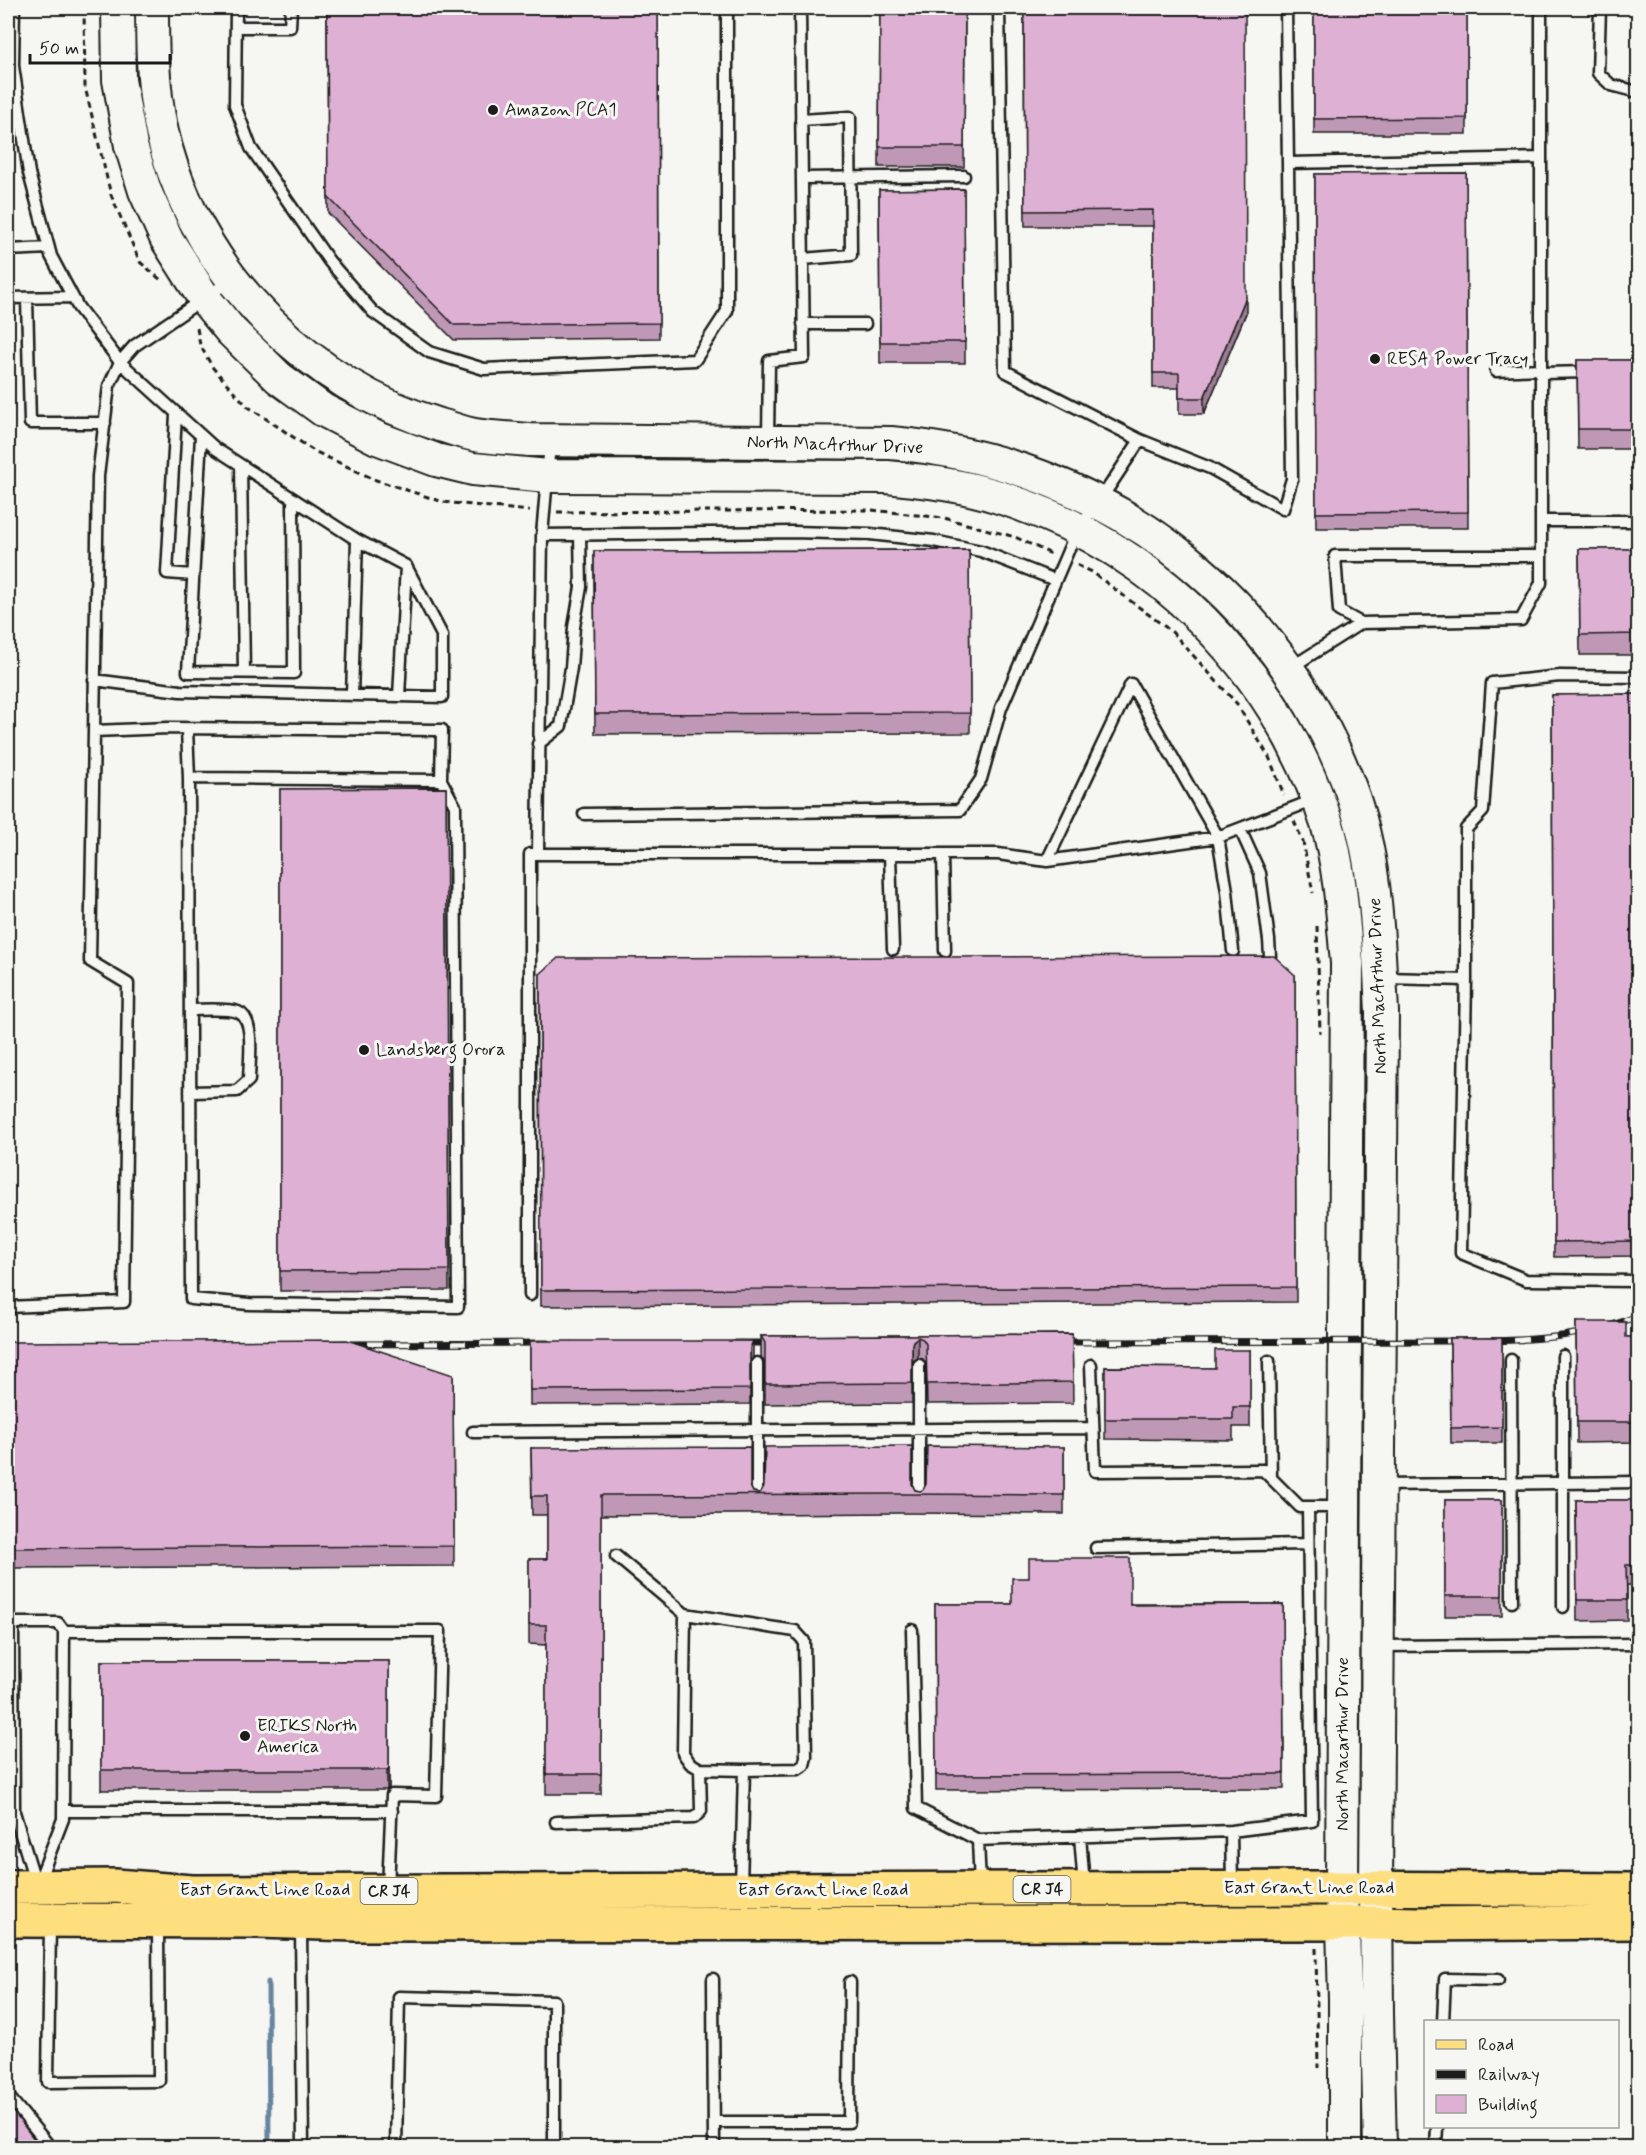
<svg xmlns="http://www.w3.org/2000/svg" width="1646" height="2155" font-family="Mynerve,sans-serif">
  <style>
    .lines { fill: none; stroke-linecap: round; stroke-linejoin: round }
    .stream { stroke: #68859f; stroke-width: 5 }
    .lane-casing { stroke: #1c1c1c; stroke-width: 15 }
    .secondary-casing { stroke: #1c1c1c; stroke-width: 36 }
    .primary-casing { stroke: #1c1c1c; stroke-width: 38 }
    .path { stroke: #1c1c1c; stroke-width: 3; stroke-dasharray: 6 4.5; stroke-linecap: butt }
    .lane { stroke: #f6f6f2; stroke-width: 10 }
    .secondary { stroke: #f6f6f2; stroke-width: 32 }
    .primary { stroke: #fddf80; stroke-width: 33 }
    .rail-casing { stroke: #1c1c1c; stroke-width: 7 }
    .rail { stroke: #f6f6f2; stroke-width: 4.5; stroke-dasharray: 14; stroke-linecap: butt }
    .wall { fill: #bf98b6; stroke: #1c1c1c; stroke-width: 1.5 }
    .shaded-wall { fill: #9b7c94; stroke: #1c1c1c; stroke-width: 1.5 }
    .building { fill: #deb1d4; stroke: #1c1c1c; stroke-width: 1.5 }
    .poi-dot { fill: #1c1c1c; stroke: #f6f6f2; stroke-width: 2 }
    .labels { text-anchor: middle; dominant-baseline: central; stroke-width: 6; stroke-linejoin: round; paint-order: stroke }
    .shield { fill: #f6f6f2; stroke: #5d5d5c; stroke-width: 1.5 }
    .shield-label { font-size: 16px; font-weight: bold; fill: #1c1c1c }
    .poi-label { font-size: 18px; fill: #1c1c1c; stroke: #f6f6f2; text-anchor: start }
    .street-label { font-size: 18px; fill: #1c1c1c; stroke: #f6f6f2 }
  </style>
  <rect width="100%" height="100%" fill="#f6f6f2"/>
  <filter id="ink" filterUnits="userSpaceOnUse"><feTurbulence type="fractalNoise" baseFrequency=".0167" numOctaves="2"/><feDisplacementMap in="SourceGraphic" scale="12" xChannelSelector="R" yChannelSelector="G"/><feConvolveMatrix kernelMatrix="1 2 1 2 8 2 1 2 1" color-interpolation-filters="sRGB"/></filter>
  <g filter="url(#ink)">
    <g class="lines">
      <path class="stream" d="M 268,1982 L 269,2148"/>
      <defs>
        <path id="lane" d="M 14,8 L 13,66 L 29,173 L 51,256 L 78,307 L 120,362 L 216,449 L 357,540
          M 236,8 L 235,105 L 251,148 L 329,261 L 373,312 L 429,352 L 484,369 L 695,360 L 727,311 L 727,8
          M 999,8 L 1005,371 L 1140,440
          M 1600,8 L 1598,73 L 1611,85 L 1638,92
          M 236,27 L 290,27 L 291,8
          M 801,120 L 850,117 L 851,255 L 803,259
          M 1288,163 L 1541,158
          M 802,178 L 964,176
          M 8,250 L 49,248
          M 8,298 L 72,297
          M 27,298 L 30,423 L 105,423
          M 803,324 L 865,324
          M 1496,371 L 1541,369
          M 1542,373 L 1590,372
          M 176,415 L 167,573 L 193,575
          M 201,436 L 188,672 L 294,673 L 293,499
          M 768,439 L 769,361 L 804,357 L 800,8
          M 241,466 L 244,672
          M 1542,521 L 1638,521
          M 542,535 L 793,532 L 870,534 L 934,541 L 981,551 L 1055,580
          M 1361,623 L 1339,611 L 1335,556 L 1541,556
          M 1290,668 L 1361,623 L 1521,620 L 1541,583 L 1541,8
          M 94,680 L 180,691 L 442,697 L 442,635 L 406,566
          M 352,695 L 357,540 L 406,566 L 399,696
          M 187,729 L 189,778 L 191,1299 L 249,1304 L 458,1307 L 455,806 L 441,780 L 442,730 L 168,728 L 94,731 L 98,476 L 109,386 L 120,362 L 134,346 L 231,280
          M 538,744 L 561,726 L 571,668 L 574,627 L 581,587 L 580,535
          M 189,778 L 441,780
          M 584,814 L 960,810 L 981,779 L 1001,708 L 1077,530 L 1099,502 L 1140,440 L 1210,468 L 1283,509 L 1292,479 L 1286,8
          M 1240,829 L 1260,873 L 1269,940 L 1270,956
          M 538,854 L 542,535 L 550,444
          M 890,854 L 893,949
          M 943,854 L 945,951
          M 1047,861 L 1218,837 L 1227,891 L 1233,951
          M 1384,978 L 1466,980 L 1466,829 L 1483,811 L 1492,683 L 1560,676 L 1638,677
          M 1466,980 L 1461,1253 L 1526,1280 L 1638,1281
          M 190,1010 C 203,1010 227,1008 238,1012 C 256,1019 249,1063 249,1080 L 237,1091 L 190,1092
          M 530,1295 L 530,854 L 998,854 L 1047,861 L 1131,684 L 1218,837 L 1314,800
          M 8,1307 L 124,1302 L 128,984 L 90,961 L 94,731
          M 1563,1356 L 1563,1607
          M 1511,1360 L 1512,1602
          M 1269,1361 L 1271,1478
          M 919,1365 L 919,1503
          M 1091,1365 L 1095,1471 L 1263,1470 L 1300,1507 L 1341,1507
          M 473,1432 L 1093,1428
          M 1382,1485 L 1638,1482
          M 757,1505 L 757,1363
          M 1096,1548 L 1307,1544
          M 616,1556 L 685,1614 L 795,1631 L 804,1641 L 806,1757 L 804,1765 L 798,1769 L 744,1770 L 700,1769 L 690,1763 L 683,1753 L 685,1614
          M 8,1623 L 58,1623 L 64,1631
          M 13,1623 L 14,1812
          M 912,1630 L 916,1808 L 978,1840 L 1231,1831 L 1232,1885
          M 1381,1646 L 1638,1644
          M 63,1811 L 392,1811
          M 9,1812 L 14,1812 L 36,1884
          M 556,1822 L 694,1818 L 701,1811 L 700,1769
          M 1231,1831 L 1312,1821 L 1308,1507
          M 1080,1836 L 1084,1886
          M 978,1840 L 980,1886
          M 39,1881 L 63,1819 L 64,1631 L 440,1631 L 436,1796 L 392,1795 L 388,1888
          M 741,1887 L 744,1770
          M 50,1923 L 48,2082 L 159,2081 L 158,1925
          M 301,1926 L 303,2148
          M 713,1979 L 714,2148
          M 1443,2022 L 1445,1979 L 1498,1980
          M 8,2096 L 51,2148
          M 714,2122 L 849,2122 L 850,1982
          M 396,2148 L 399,1997 L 554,2001 L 554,2148
          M 1436,2148 L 1437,2126"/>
        <path id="secondary" d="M 118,8 L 119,80 L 131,146 L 145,191 L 166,238 L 204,298 L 231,331 L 279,378 L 323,410 L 377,438 L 436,460 L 473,469 L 548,476 L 887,477 C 925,481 963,485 999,497 C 1156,546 1276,668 1327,824 C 1340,866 1343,919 1347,963 L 1342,1888 L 1345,2000 L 1345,2148
          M 152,8 C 152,55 153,102 166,148 C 203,278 310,386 440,425 C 451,428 463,433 475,435 C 492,438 511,438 529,440 L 891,443 C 1100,461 1276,590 1350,788 C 1377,859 1378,937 1382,1012 L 1376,1888 L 1377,2014 L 1380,2148"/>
        <path id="primary" d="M 8,1887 L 115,1886 L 192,1892 L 1317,1888 L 1638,1890
          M 8,1920 L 258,1921 L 355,1924 L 1376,1923 L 1417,1924 L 1638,1922"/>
      </defs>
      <use href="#lane" class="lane-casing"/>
      <use href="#secondary" class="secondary-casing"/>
      <use href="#primary" class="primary-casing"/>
      <path class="path" d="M 84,8 L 85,87 L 111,195 L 140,262 L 161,280
        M 197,328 L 200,345 L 213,368 L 247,406 L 314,451 L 376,480 L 443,502 L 530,511
        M 557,512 L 872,510 L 944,518 L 1015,537 L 1051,554
        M 1077,565 L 1092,572 L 1172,632 L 1238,705
        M 1241,711 L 1269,757 L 1284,795
        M 1294,821 L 1303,842 L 1313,893
        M 1317,926 L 1320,1033
        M 1316,1948 L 1318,2068"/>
      <use href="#lane" class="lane"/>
      <use href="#secondary" class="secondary"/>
      <use href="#primary" class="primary"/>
      <defs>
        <path id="rail" d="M 1486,1341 C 1542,1340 1587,1336 1638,1316
          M 1054,1342 L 1465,1341
          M 736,1343 L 778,1343
          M 340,1344 L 547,1343"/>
      </defs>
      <use href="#rail" class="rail-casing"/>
      <use href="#rail" class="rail"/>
    </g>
    <path class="wall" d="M 327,8 L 658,8 L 659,338 L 454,340 L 328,213 Z
      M 880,8 L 965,8 L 964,167 L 879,167 Z
      M 1024,8 L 1246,313 L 1204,414 L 1179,414 L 1179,388 L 1153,388 L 1153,226 L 1025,226 Z
      M 1314,8 L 1467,8 L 1467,134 L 1314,134 Z
      M 1466,173 L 1468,528 L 1316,528 L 1315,174 Z
      M 964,189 L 965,363 L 880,363 L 879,190 Z
      M 1577,360 L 1638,360 L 1638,449 L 1578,449 Z
      M 1579,549 L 1638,549 L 1638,655 L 1580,655 Z
      M 969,550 L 970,733 L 595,734 L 594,551 Z
      M 1638,694 L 1638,1256 L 1554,1257 L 1552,695 Z
      M 446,788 L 449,1290 L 280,1291 L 280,789 Z
      M 540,974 L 1295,975 L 1296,1302 L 541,1306 Z
      M 1576,1322 L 1626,1337 L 1638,1337 L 1638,1442 L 1577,1443 Z
      M 1072,1334 L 1073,1403 L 928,1404 L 927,1403 L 926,1364 L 923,1359 L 918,1358 L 913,1361 L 912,1364 L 912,1403 L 765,1404 L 765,1363 L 761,1357 L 761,1336 Z
      M 1450,1338 L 1502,1338 L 1502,1443 L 1451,1443 Z
      M 530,1341 L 753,1357 L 750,1363 L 750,1404 L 530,1405 Z
      M 8,1342 L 453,1375 L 454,1566 L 8,1568 Z
      M 1250,1350 L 1250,1427 L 1233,1427 L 1233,1440 L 1105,1439 L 1105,1367 L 1215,1368 Z
      M 1064,1447 L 1064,1514 L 903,1513 L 601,1515 L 601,1794 L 546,1794 L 546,1645 L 529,1644 L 529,1559 L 547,1559 L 547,1515 L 532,1515 L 531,1448 L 750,1486 L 753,1492 L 758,1493 L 912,1484 L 915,1490 L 920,1491 Z
      M 1445,1500 L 1502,1500 L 1502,1616 L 1445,1616 Z
      M 1576,1500 L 1638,1500 L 1638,1585 L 1627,1585 L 1627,1620 L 1577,1621 Z
      M 935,1604 L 1283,1604 L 1284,1789 L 936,1790 Z
      M 101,1661 L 389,1661 L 389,1788 L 387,1790 L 101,1790 Z"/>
    <path class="shaded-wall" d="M 1246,297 L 1246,313 L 1204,414 L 1204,398 Z
      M 918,1337 L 918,1358 L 913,1361 L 912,1364 L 912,1344 L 913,1341 Z
      M 753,1341 L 753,1357 L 750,1363 L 750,1348 Z
      M 389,1768 L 389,1788 L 387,1790 L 387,1770 Z"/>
    <path class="building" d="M 327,8 L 658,8 L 659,323 L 454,325 L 328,197 Z
      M 880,8 L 965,8 L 964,147 L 879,147 Z
      M 1024,8 L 1245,8 L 1246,297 L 1204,398 L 1179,398 L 1179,373 L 1153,373 L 1153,210 L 1025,211 Z
      M 1314,8 L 1467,8 L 1467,118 L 1314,119 Z
      M 1466,173 L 1468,512 L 1316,513 L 1315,174 Z
      M 964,189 L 965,342 L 880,342 L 879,190 Z
      M 1577,360 L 1638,360 L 1638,429 L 1578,429 Z
      M 1579,549 L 1638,549 L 1638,634 L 1580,635 Z
      M 969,550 L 970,713 L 595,714 L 594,551 Z
      M 1638,694 L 1638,1241 L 1554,1242 L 1552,695 Z
      M 446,788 L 449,1270 L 280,1271 L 280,789 Z
      M 1274,956 L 1295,975 L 1296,1287 L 541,1290 L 540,974 L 558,958 Z
      M 1576,1322 L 1626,1322 L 1626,1337 L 1638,1337 L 1638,1422 L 1577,1422 Z
      M 1072,1334 L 1073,1382 L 928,1384 L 927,1383 L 926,1344 L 923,1339 L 918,1337 L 913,1341 L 912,1344 L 912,1383 L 765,1384 L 765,1343 L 761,1336 Z
      M 1450,1338 L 1502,1338 L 1502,1427 L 1451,1428 Z
      M 347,1340 L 453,1375 L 454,1546 L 8,1548 L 8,1342 Z
      M 530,1341 L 753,1341 L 750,1348 L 750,1389 L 530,1390 Z
      M 1215,1350 L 1250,1350 L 1250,1407 L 1233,1407 L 1233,1419 L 1105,1419 L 1105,1367 L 1215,1368 Z
      M 912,1446 L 912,1484 L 915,1490 L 920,1491 L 923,1490 L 926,1484 L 927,1446 L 1064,1447 L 1064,1495 L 903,1494 L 601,1495 L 601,1774 L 546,1774 L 546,1625 L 529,1625 L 529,1559 L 547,1559 L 547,1496 L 532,1496 L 531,1448 L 750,1447 L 750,1486 L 753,1492 L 758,1493 L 761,1492 L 764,1486 L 765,1447 Z
      M 1445,1500 L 1502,1500 L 1502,1596 L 1445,1596 Z
      M 1576,1500 L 1638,1500 L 1638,1565 L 1626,1565 L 1627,1600 L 1577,1600 Z
      M 1029,1558 L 1130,1558 L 1130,1605 L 1283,1604 L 1284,1774 L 936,1775 L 935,1604 L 1012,1604 L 1012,1578 L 1029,1578 Z
      M 101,1661 L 389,1661 L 389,1768 L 387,1770 L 101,1770 Z
      M 8,2105 L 41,2148 L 8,2148 Z"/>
  </g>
  <g class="poi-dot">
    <circle cx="493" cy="110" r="6"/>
    <circle cx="1375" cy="359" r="6"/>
    <circle cx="364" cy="1050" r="6"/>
    <circle cx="245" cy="1736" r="6"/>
  </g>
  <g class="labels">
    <g class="shield">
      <rect x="1013.5" y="1876" width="57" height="26" rx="4.5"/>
      <rect x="360.5" y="1878" width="57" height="26" rx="4.5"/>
    </g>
    <g class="shield-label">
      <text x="1042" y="1889">CR J4</text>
      <text x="389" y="1891">CR J4</text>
    </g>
    <g class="poi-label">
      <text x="505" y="110">Amazon PCA1</text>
      <text x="1387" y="359">RESA Power Tracy</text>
      <text x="376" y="1050">Landsberg Orora</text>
      <text x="257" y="1726">ERIKS North<tspan x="257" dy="21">America</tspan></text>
    </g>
    <g class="street-label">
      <text transform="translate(835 445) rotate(2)">North MacArthur Drive</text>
      <text transform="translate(1378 986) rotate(-92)">North MacArthur Drive</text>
      <text transform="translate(1343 1744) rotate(-90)">North Macarthur Drive</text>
      <text x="1309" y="1888">East Grant Line Road</text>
      <text x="265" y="1890">East Grant Line Road</text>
      <text x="823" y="1890">East Grant Line Road</text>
    </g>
  </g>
  <rect width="1646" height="2155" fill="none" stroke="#f6f6f2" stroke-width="30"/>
  <rect x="15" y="15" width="1616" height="2125" fill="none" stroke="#1c1c1c" stroke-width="2" filter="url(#ink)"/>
  <rect x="1424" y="2020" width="195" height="108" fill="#f6f6f2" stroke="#9f9f9c" stroke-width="1.5"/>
  <rect x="1436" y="2040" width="30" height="9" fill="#fddf80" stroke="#9f9f9c" stroke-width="1.5"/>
  <text x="1478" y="2050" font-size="18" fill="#1c1c1c">Road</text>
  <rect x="1436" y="2070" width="30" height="9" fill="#1c1c1c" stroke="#9f9f9c" stroke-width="1.5"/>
  <text x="1478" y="2080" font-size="18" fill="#1c1c1c">Railway</text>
  <rect x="1436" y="2095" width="30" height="18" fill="#deb1d4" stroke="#9f9f9c" stroke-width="1.5"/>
  <text x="1478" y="2110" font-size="18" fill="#1c1c1c">Building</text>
  <path d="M30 54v9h140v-9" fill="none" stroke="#1c1c1c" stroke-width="3"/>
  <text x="39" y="54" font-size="18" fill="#1c1c1c" stroke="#f6f6f2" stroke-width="4.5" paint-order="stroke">50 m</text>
</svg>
